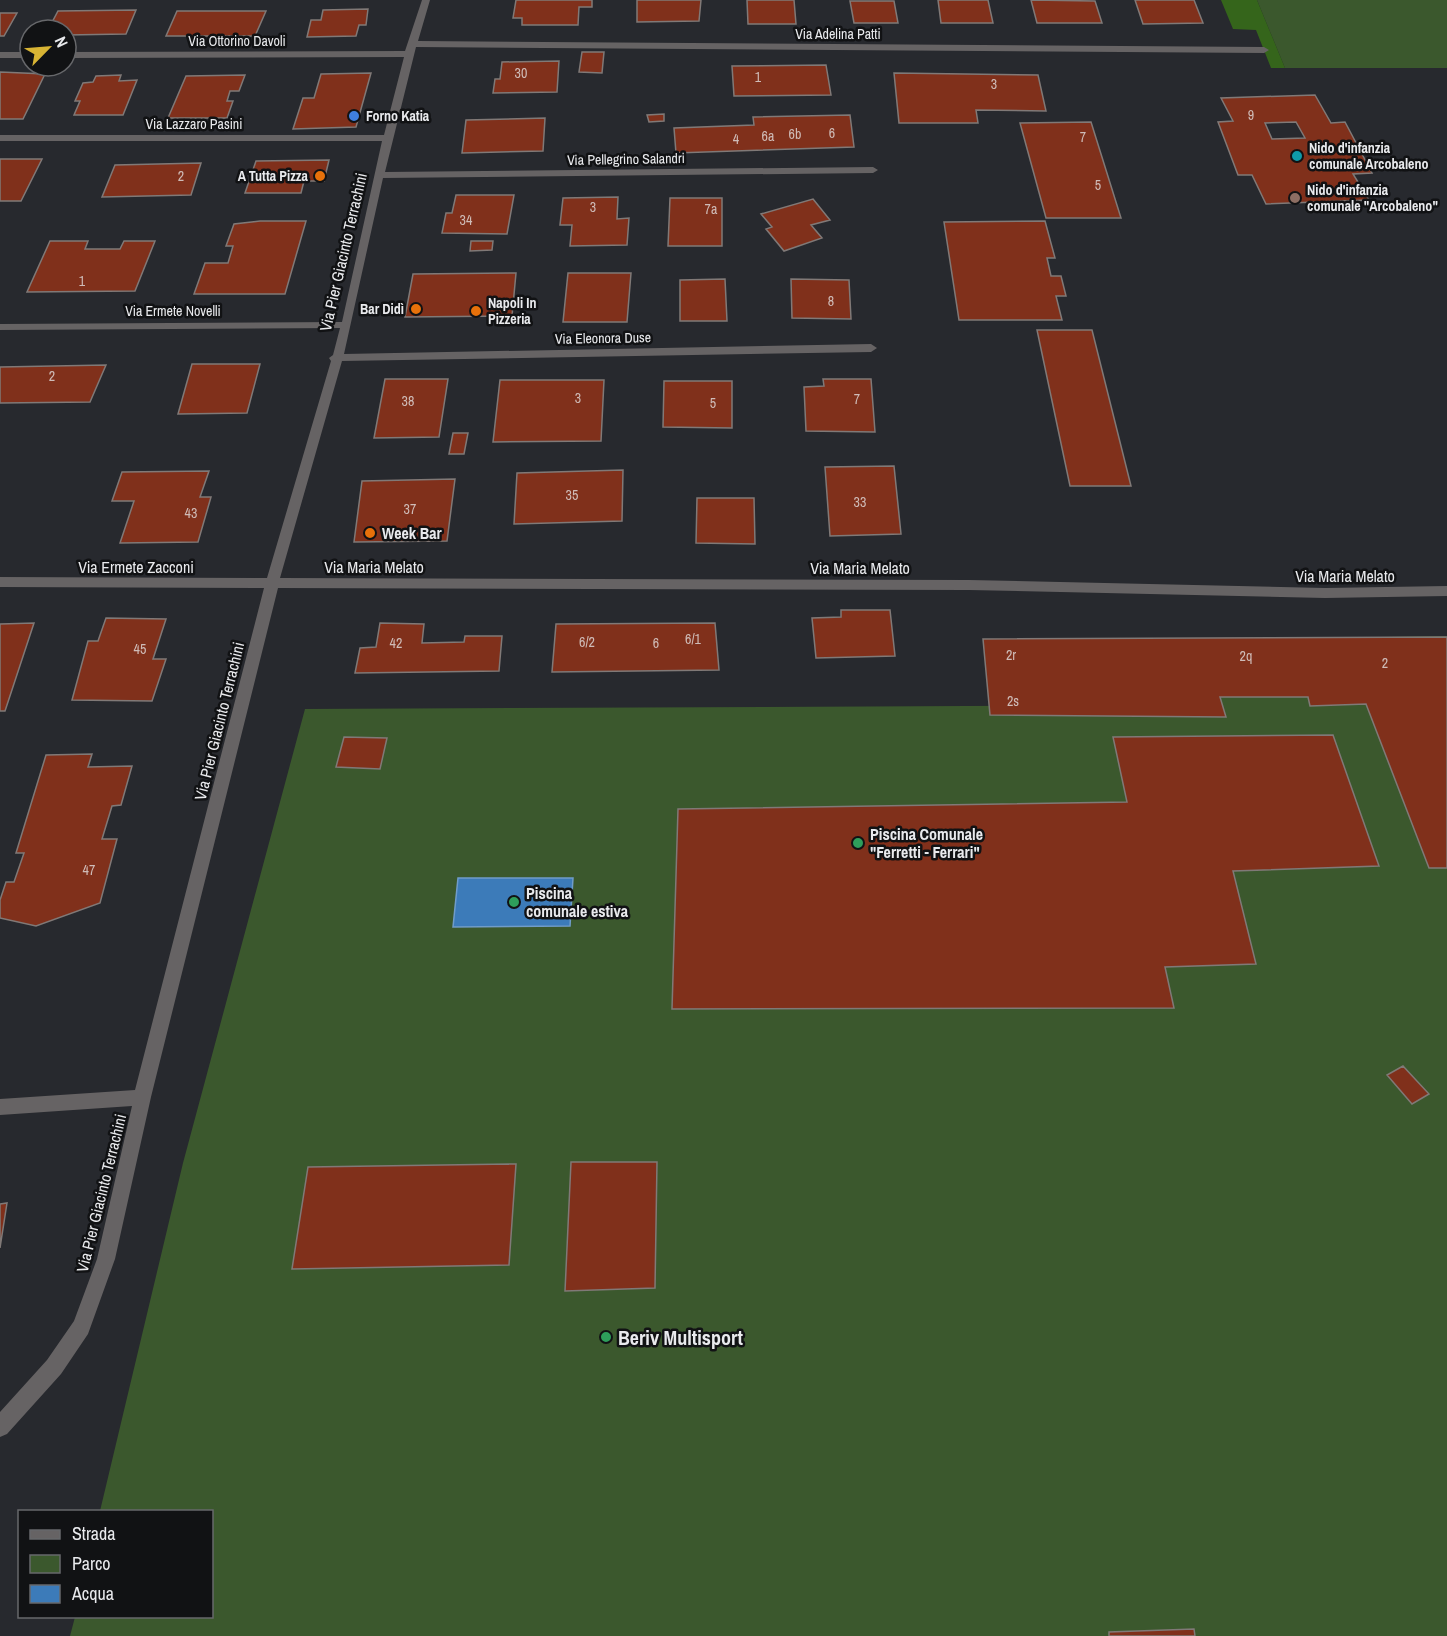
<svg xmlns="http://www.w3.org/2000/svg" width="1447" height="1636" font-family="'Archivo Narrow',sans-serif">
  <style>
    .green { fill: #3b582d }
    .forest { fill: #35651b }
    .water { fill: #3c7bb9; stroke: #709cc9; stroke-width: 1.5 }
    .building { fill: #80301b; stroke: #807977; stroke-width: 1.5; fill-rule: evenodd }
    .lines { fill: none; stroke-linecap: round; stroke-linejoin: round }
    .street { fill: #666364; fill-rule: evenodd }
    .shop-dot { fill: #3f7fe0; stroke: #111214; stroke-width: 2 }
    .culture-dot { fill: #0f9aa8; stroke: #111214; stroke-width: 2 }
    .food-dot { fill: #e8710a; stroke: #111214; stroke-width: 2 }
    .education-dot { fill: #8d6e63; stroke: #111214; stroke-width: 2 }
    .leisure-dot { fill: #2e9e5b; stroke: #111214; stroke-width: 2 }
    .labels { text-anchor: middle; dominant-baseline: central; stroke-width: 5; stroke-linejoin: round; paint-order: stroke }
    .far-street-label { font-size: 14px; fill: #e9eaed; stroke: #111214 }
    .number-label { font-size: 14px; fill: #cfbcb8 }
    .far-poi-label { font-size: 14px; font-weight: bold; fill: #e9eaed; stroke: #111214; text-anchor: start }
    .street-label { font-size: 16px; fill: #e9eaed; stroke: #111214 }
    .poi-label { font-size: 16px; font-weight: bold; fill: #e9eaed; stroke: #111214; text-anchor: start }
    .near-poi-label { font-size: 20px; font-weight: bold; fill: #e9eaed; stroke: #111214; text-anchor: start }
  </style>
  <rect width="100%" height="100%" fill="#27292e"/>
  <path class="green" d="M 1257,0 L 1447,0 L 1447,68 L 1285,68 Z
    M 1447,636 L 1447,1636 L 70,1636 L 75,1617 L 212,1616 L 212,1512 L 100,1511 L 183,1163 L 305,709 L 1215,705 L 1189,640 Z"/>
  <path class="forest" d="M 1221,0 L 1257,0 L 1285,68 L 1271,68 L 1256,30 L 1233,29 Z"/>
  <path class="water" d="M 458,878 L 573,878 L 570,926 L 453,927 Z"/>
  <path class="building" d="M 516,0 L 592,0 L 592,7 L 579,7 L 578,25 L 522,25 L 522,18 L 513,18 Z
    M 637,0 L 701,0 L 699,21 L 637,22 Z
    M 747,0 L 794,0 L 796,24 L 748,24 Z
    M 938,0 L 988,0 L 993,23 L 941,23 Z
    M 1031,0 L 1095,1 L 1102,23 L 1037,23 Z
    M 1135,0 L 1194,0 L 1203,23 L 1143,24 Z
    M 850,1 L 894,1 L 898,23 L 854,23 Z
    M 368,9 L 366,25 L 359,25 L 356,36 L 307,37 L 311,20 L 321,20 L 323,10 Z
    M 136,10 L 126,34 L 66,35 L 66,30 L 48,30 L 58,11 Z
    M 177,11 L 266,11 L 255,36 L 166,36 Z
    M 0,13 L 17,13 L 4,36 L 0,36 Z
    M 582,52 L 604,52 L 602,73 L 579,72 Z
    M 559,61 L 557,92 L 493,93 L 495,79 L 500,79 L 502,62 Z
    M 826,65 L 831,95 L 734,96 L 732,66 Z
    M 0,72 L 45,74 L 23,119 L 0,119 Z
    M 371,73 L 356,127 L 293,129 L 303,98 L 314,98 L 321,74 Z
    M 894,73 L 1038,75 L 1046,111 L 976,110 L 978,123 L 899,123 Z
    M 121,75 L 119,81 L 137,80 L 123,115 L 74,115 L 80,101 L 75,101 L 83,83 L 93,82 L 96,76 Z
    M 245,75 L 239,91 L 230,91 L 227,101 L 233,101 L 227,118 L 168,118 L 186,76 Z
    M 1315,95 L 1331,123 L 1345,122 L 1372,173 L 1353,174 L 1369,200 L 1266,204 L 1252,175 L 1238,175 L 1218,122 L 1233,121 L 1221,98 ZM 1296,122 L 1305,138 L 1272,139 L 1265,123 Z
    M 664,114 L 664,121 L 649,122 L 647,115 Z
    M 850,115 L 854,147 L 676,153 L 674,128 L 754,125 L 753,117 Z
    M 545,118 L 543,151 L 462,153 L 466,120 Z
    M 1091,122 L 1121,218 L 1046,218 L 1020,123 Z
    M 0,159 L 42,159 L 21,201 L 0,201 Z
    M 329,160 L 324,181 L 304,181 L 301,193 L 245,193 L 256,161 Z
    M 201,163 L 191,195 L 102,197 L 115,165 Z
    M 456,195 L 514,195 L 507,234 L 442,233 L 446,213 L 452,213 Z
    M 618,197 L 617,219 L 629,218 L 627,245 L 570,246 L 572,225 L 560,225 L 563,198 Z
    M 670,198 L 722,198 L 722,246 L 668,246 Z
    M 813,199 L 830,220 L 811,225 L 822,238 L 784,251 L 766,229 L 772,227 L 761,214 Z
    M 260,221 L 306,221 L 285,294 L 194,294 L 205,263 L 228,263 L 233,246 L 226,246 L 234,224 Z
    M 1045,221 L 1055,258 L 1047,258 L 1051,276 L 1061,276 L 1066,296 L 1056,296 L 1062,320 L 959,320 L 944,222 Z
    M 50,241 L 88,241 L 85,249 L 120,249 L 124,241 L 155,241 L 135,291 L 27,292 Z
    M 471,241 L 493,241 L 492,250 L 470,251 Z
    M 516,273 L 512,316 L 405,317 L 413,274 Z
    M 568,273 L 631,273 L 627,322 L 563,322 Z
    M 725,279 L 727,321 L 680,321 L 680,280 Z
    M 791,279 L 849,280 L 851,319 L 792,318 Z
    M 1037,330 L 1092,330 L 1131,486 L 1070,486 Z
    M 192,364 L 260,364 L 247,413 L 178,414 Z
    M 106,365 L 90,402 L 0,403 L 0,367 Z
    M 385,379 L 448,379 L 439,437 L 374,438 Z
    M 823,379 L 871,379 L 875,432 L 806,431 L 804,387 L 824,386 Z
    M 500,380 L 604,380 L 601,441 L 493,442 Z
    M 664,381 L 732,381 L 732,428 L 663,427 Z
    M 453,433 L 468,433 L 464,454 L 449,454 Z
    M 894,466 L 901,534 L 830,536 L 825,467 Z
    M 623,470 L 622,521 L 514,524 L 517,473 Z
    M 209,471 L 200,497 L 211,497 L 198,542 L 120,543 L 134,501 L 112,501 L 122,472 Z
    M 455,479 L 447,541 L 354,542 L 362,481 Z
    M 697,498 L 754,498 L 755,544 L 696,543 Z
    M 841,610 L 890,610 L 895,656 L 816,658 L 812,618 L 841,617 Z
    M 106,618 L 166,619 L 153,659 L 166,659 L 152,701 L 72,700 L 88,641 L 98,641 Z
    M 34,623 L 5,711 L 0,711 L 0,624 Z
    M 380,623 L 424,624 L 422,643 L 464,642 L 465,636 L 502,636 L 499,671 L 355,673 L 360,648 L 376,647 Z
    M 715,623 L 719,670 L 552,672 L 556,624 Z
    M 1447,637 L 1447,868 L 1429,868 L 1366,704 L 1310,706 L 1308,697 L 1220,697 L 1226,717 L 990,715 L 983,639 Z
    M 1333,735 L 1379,866 L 1233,871 L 1256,964 L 1165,967 L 1174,1008 L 672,1009 L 678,809 L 1127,802 L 1113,737 Z
    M 344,737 L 387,738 L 380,769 L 336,767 Z
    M 92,754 L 88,767 L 132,766 L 121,805 L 112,806 L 102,839 L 117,839 L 100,903 L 36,926 L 0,918 L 0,900 L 6,882 L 14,882 L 24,853 L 16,853 L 46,755 Z
    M 1403,1066 L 1429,1094 L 1412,1104 L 1387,1075 Z
    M 571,1162 L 657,1162 L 655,1288 L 565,1291 Z
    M 516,1164 L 509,1265 L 292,1269 L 308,1167 Z
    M 7,1203 L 0,1248 L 0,1204 Z
    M 1194,1629 L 1195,1636 L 1109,1636 L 1109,1632 Z"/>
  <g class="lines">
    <path class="street" d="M 422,0 L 430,0 L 418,41 L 1264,47 L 1269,50 L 1264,53 L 416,47 L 385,172 L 873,167 L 878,170 L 873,173 L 383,178 L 344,354 L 871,344 L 877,348 L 871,352 L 342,361 L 280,578 L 969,580 L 1325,588 L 1447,586 L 1447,596 L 1325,598 L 969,590 L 278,588 L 151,1097 L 115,1259 L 88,1334 L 61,1374 L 7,1434 L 0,1437 L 0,1412 L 47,1360 L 74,1321 L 97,1259 L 132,1106 L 0,1115 L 0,1099 L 135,1090 L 264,588 L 0,587 L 0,577 L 267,578 L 331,361 L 329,358 L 333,355 L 340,328 L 0,330 L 0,324 L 342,322 L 382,141 L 0,141 L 0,135 L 384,135 L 404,57 L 66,58 L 66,52 L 405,51 Z
      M 0,52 L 30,52 L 30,58 L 0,58 Z"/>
  </g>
  <circle class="shop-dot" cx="354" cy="116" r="6"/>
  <circle class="culture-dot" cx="1297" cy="156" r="6"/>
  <g class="food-dot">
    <circle cx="320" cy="176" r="6"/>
    <circle cx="416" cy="309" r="6"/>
    <circle cx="476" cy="311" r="6"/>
    <circle cx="370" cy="533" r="6"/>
  </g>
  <circle class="education-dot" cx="1295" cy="198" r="6"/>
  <g class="leisure-dot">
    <circle cx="858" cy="843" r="6"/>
    <circle cx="514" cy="902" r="6"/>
    <circle cx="606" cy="1337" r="6"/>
  </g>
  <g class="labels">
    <g class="far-street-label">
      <text x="838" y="34">Via Adelina Patti</text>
      <text x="237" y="41">Via Ottorino Davoli</text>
      <text x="194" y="124">Via Lazzaro Pasini</text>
      <text transform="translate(626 159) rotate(-1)">Via Pellegrino Salandri</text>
      <text x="173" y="311">Via Ermete Novelli</text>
      <text transform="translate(603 338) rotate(-1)">Via Eleonora Duse</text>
    </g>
    <g class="number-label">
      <text x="521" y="73">30</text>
      <text x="758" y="77">1</text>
      <text x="994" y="84">3</text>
      <text x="1251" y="115">9</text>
      <text x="832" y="133">6</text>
      <text x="795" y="134">6b</text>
      <text x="768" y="136">6a</text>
      <text x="1083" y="137">7</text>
      <text x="736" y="139">4</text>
      <text x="181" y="176">2</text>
      <text x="1098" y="185">5</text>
      <text x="593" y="207">3</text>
      <text x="711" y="209">7a</text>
      <text x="466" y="220">34</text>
      <text x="82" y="281">1</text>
      <text x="831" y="301">8</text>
      <text x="52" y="376">2</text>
      <text x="578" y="398">3</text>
      <text x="857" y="399">7</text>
      <text x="408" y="401">38</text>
      <text x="713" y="403">5</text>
      <text x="572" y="495">35</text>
      <text x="860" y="502">33</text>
      <text x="410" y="509">37</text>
      <text x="191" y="513">43</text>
      <text x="693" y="639">6/1</text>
      <text x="587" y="642">6/2</text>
      <text x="396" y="643">42</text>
      <text x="656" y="643">6</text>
      <text x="140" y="649">45</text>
      <text x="1011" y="655">2r</text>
      <text x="1246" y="656">2q</text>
      <text x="1385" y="663">2</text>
      <text x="1013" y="701">2s</text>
      <text x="89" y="870">47</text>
    </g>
    <g class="far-poi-label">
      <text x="366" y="116">Forno Katia</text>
      <text x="1309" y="148">Nido d'infanzia<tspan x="1309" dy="16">comunale Arcobaleno</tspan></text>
      <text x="308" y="176" text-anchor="end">A Tutta Pizza</text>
      <text x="1307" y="190">Nido d'infanzia<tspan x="1307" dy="16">comunale "Arcobaleno"</tspan></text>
      <text x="488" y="303">Napoli In<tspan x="488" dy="16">Pizzeria</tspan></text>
      <text x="404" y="309" text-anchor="end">Bar Didì</text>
    </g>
    <g class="street-label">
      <text transform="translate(343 252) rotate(-77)">Via Pier Giacinto Terrachini</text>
      <text x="136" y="567">Via Ermete Zacconi</text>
      <text x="374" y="567">Via Maria Melato</text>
      <text x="860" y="568">Via Maria Melato</text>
      <text x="1345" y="576">Via Maria Melato</text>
      <text transform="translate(219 721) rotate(-76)">Via Pier Giacinto Terrachini</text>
      <text transform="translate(101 1193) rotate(-76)">Via Pier Giacinto Terrachini</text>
    </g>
    <g class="poi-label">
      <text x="382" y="533">Week Bar</text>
      <text x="870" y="834">Piscina Comunale<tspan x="870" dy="18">"Ferretti - Ferrari"</tspan></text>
      <text x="526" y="893">Piscina<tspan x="526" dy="18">comunale estiva</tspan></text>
    </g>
    <g class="near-poi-label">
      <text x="618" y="1337">Beriv Multisport</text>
    </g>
  </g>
  <rect x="18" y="1510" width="195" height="108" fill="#111214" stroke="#67686b" stroke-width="1.5"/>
  <rect x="30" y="1530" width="30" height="9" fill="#666364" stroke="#67686b" stroke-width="1.5"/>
  <text x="72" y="1540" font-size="18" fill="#e9eaed">Strada</text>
  <rect x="30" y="1555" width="30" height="18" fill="#3b582d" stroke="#67686b" stroke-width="1.5"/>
  <text x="72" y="1570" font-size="18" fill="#e9eaed">Parco</text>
  <rect x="30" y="1585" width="30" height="18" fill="#3c7bb9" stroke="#67686b" stroke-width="1.5"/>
  <text x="72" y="1600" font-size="18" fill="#e9eaed">Acqua</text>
  <g transform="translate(48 48) rotate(65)"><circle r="28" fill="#111214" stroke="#67686b" stroke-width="1.5"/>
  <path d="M0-4.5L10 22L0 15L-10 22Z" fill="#d8b434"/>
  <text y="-9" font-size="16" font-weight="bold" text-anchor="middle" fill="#e9eaed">N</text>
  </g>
</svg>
